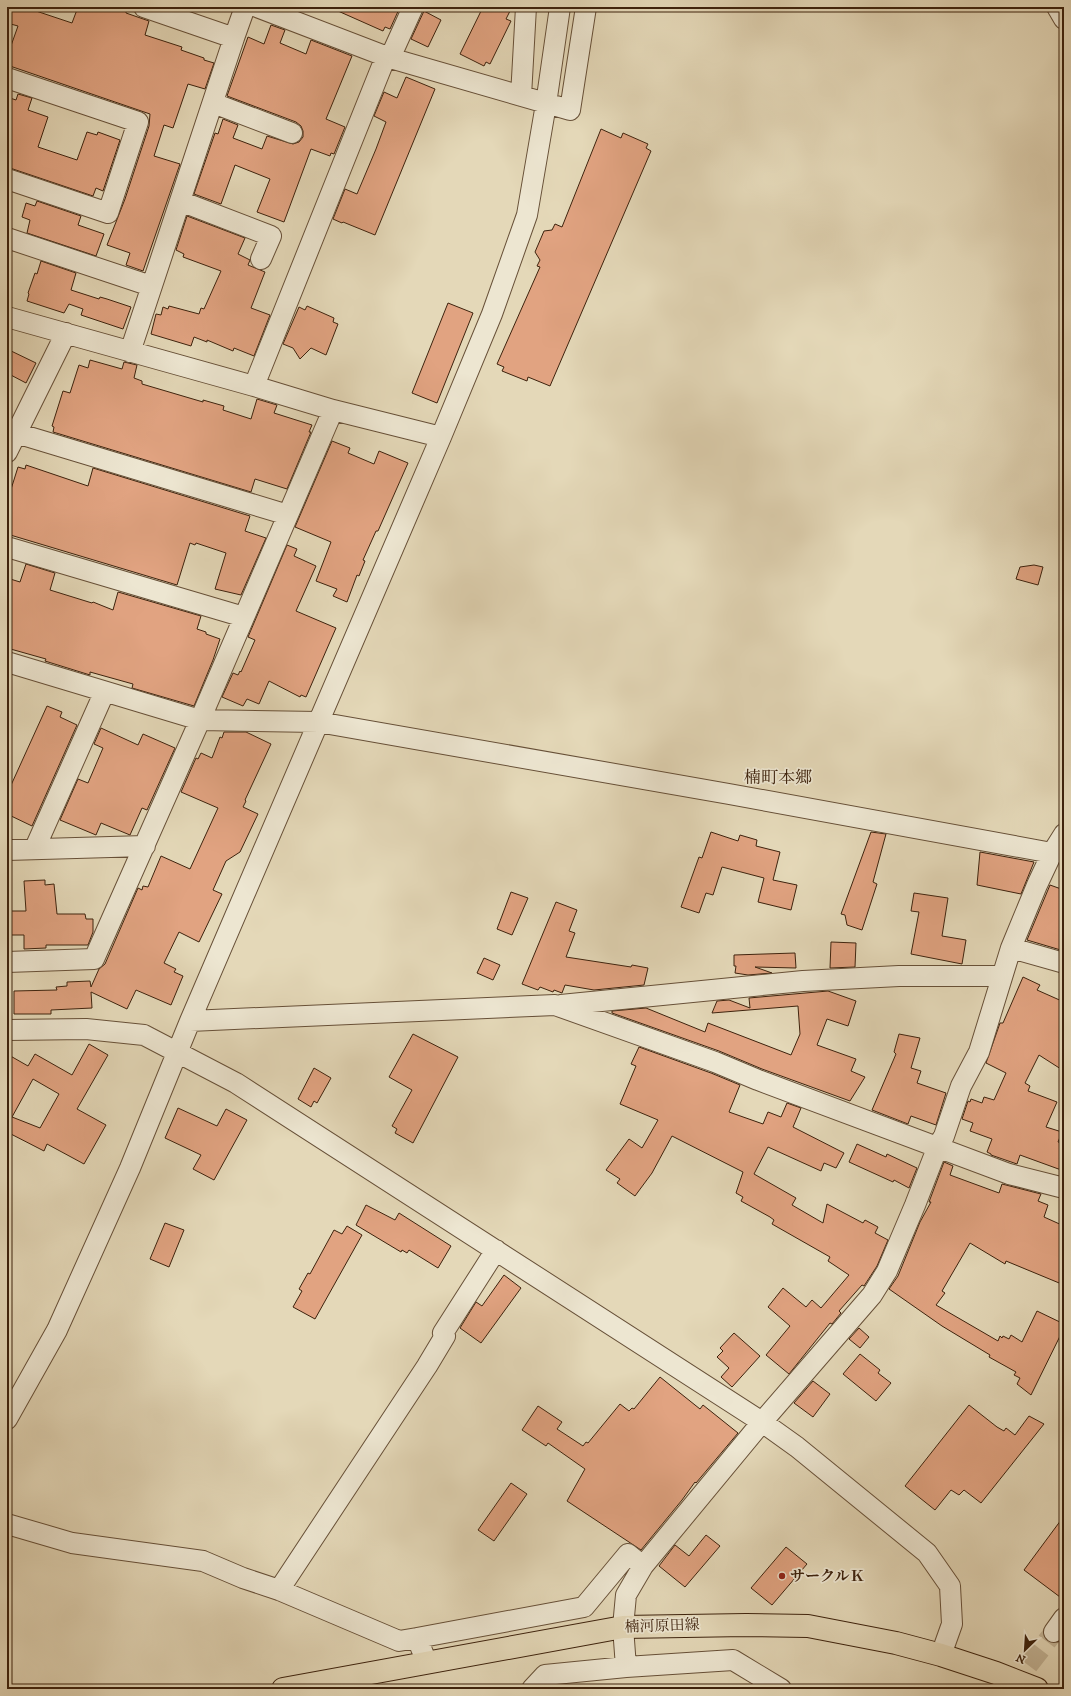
<svg xmlns="http://www.w3.org/2000/svg" width="1071" height="1696" font-family="'IM FELL DW Pica','Noto Serif JP',serif">
  <style>
    .building { fill: #e1a381; stroke: #3d220d; fill-rule: evenodd }
    .lines { fill: none; stroke-linecap: round; stroke-linejoin: round }
    .minor-tunnel { stroke: #c3b496; stroke-width: 20; stroke-dasharray: 20 10; stroke-linecap: butt }
    .minor-casing { stroke: #675038; stroke-width: 22 }
    .major-casing { stroke: #3d220d; stroke-width: 24 }
    .minor { stroke: #ede6d1; stroke-width: 20 }
    .major { stroke: #e4d8b8; stroke-width: 22 }
    .poi-dot { fill: #8f2418; stroke: #ede6d1; stroke-width: 1.5 }
    .labels { text-anchor: middle; dominant-baseline: central; stroke-width: 3.5; stroke-linejoin: round; paint-order: stroke }
    .poi-label { font-size: 15px; font-weight: bold; fill: #3d220d; stroke: #ede6d1; text-anchor: start }
    .street-label { font-size: 15px; fill: #3d220d; stroke: #ede6d1 }
    .quarter-label { font-size: 17px; fill: #3d220d; stroke: #ede6d1 }
  </style>
  <rect width="100%" height="100%" fill="#e4d8b8"/>
  <filter id="stains"><feTurbulence type="fractalNoise" baseFrequency=".005" numOctaves="4"/><feColorMatrix values="0 0 0 0 .2 0 0 0 0 .09 0 0 0 0 .02 0 0 0 .5 -.17"/></filter>
  <radialGradient id="worn" r=".72"><stop offset=".6" stop-color="#630" stop-opacity="0"/><stop offset="1" stop-color="#630" stop-opacity=".3"/></radialGradient>
  <path class="building" d="M 7,7 L 37,7 L 36,11 L 72,23 L 78,7 L 116,7 L 126,10 L 126,13 L 149,21 L 145,35 L 182,47 L 181,50 L 204,58 L 204,60 L 214,63 L 205,89 L 188,84 L 173,128 L 164,125 L 154,156 L 180,164 L 143,271 L 126,265 L 130,253 L 107,245 L 125,199 L 149,126 L 150,114 L 7,65 L 7,57 L 18,26 L 7,23 Z
    M 329,7 L 400,7 L 390,29 L 385,27 L 383,31 Z
    M 483,7 L 512,7 L 506,19 L 511,21 L 490,64 L 486,62 L 484,66 L 460,54 Z
    M 424,11 L 441,20 L 428,47 L 411,39 Z
    M 271,25 L 285,30 L 280,43 L 306,54 L 311,40 L 352,56 L 326,119 L 345,127 L 334,154 L 331,153 L 330,156 L 311,149 L 284,222 L 257,212 L 270,179 L 235,165 L 221,204 L 194,194 L 215,133 L 218,134 L 223,119 L 238,125 L 233,138 L 262,149 L 267,136 L 293,144 L 299,142 L 303,137 L 303,131 L 301,126 L 296,122 L 227,96 L 248,37 L 264,44 Z
    M 406,77 L 435,89 L 375,235 L 343,222 L 342,223 L 333,219 L 345,189 L 357,194 L 376,149 L 386,122 L 374,116 L 384,92 L 397,98 Z
    M 18,94 L 32,98 L 28,110 L 48,117 L 38,147 L 77,160 L 87,132 L 97,135 L 98,132 L 120,140 L 103,191 L 96,188 L 93,196 L 7,167 L 7,97 L 16,100 Z
    M 601,129 L 621,138 L 623,133 L 648,144 L 646,148 L 651,151 L 550,386 L 528,377 L 527,381 L 502,371 L 504,367 L 497,364 L 540,267 L 537,266 L 540,260 L 535,252 L 544,231 L 552,230 L 555,224 L 562,227 Z
    M 37,201 L 81,216 L 78,225 L 104,234 L 96,256 L 27,233 L 30,220 L 22,217 L 26,203 L 35,206 Z
    M 187,216 L 245,238 L 238,254 L 250,260 L 248,265 L 265,272 L 251,308 L 270,315 L 254,356 L 234,348 L 233,351 L 207,340 L 207,342 L 194,337 L 191,346 L 151,334 L 156,314 L 161,315 L 163,307 L 168,309 L 169,306 L 199,314 L 201,308 L 204,309 L 221,271 L 183,257 L 184,254 L 176,250 Z
    M 41,261 L 76,273 L 71,290 L 99,299 L 100,297 L 107,299 L 131,307 L 123,329 L 81,315 L 83,309 L 69,304 L 64,313 L 27,301 L 29,294 L 28,293 L 35,273 L 37,274 Z
    M 448,303 L 473,313 L 437,403 L 412,393 Z
    M 307,306 L 334,318 L 333,322 L 338,324 L 326,355 L 311,348 L 300,359 L 293,348 L 283,344 L 299,307 L 305,310 Z
    M 7,349 L 36,363 L 26,383 L 7,373 Z
    M 90,360 L 122,369 L 124,362 L 137,365 L 134,378 L 142,381 L 142,384 L 203,402 L 203,400 L 224,406 L 223,410 L 251,419 L 257,399 L 277,405 L 274,413 L 312,425 L 309,432 L 311,432 L 287,489 L 255,479 L 251,492 L 53,432 L 54,427 L 52,426 L 63,391 L 70,393 L 79,365 L 88,368 Z
    M 332,441 L 350,448 L 348,453 L 374,464 L 379,451 L 408,463 L 378,531 L 376,531 L 363,560 L 365,561 L 359,576 L 357,575 L 347,602 L 333,596 L 337,589 L 316,581 L 331,542 L 295,527 Z
    M 26,465 L 88,486 L 93,468 L 250,516 L 245,531 L 266,538 L 241,595 L 215,589 L 226,553 L 196,543 L 195,545 L 190,543 L 177,585 L 7,534 L 7,502 L 18,467 L 25,469 Z
    M 287,545 L 297,549 L 294,556 L 316,566 L 296,611 L 336,628 L 306,697 L 301,695 L 300,697 L 269,681 L 259,704 L 247,699 L 243,706 L 222,697 L 233,673 L 238,675 L 240,671 L 241,672 L 255,640 L 248,637 Z
    M 26,564 L 55,573 L 50,590 L 92,603 L 93,602 L 113,610 L 118,592 L 201,616 L 197,629 L 206,632 L 206,634 L 220,639 L 213,660 L 194,706 L 132,688 L 133,684 L 90,672 L 90,675 L 45,661 L 46,659 L 7,648 L 7,578 L 20,582 Z
    M 1034,565 L 1043,567 L 1038,585 L 1016,579 L 1020,567 Z
    M 47,706 L 62,712 L 60,717 L 77,725 L 32,826 L 7,814 L 7,794 Z
    M 101,728 L 138,745 L 143,734 L 175,748 L 147,810 L 142,808 L 130,835 L 101,823 L 96,835 L 60,820 L 78,779 L 88,783 L 103,748 L 94,744 Z
    M 224,732 L 246,732 L 271,744 L 245,800 L 246,801 L 243,807 L 258,814 L 240,852 L 226,861 L 213,890 L 222,894 L 199,942 L 179,932 L 164,963 L 176,969 L 174,972 L 183,976 L 171,1005 L 136,990 L 127,1009 L 91,992 L 92,1008 L 51,1010 L 51,1014 L 14,1014 L 14,991 L 57,990 L 56,987 L 67,986 L 67,982 L 90,981 L 91,987 L 99,969 L 105,964 L 138,888 L 142,890 L 143,886 L 148,887 L 161,856 L 190,869 L 218,808 L 181,792 L 196,758 L 198,759 L 201,753 L 212,758 L 220,737 L 222,738 Z
    M 711,832 L 738,841 L 740,835 L 757,840 L 756,846 L 780,852 L 773,880 L 797,885 L 791,910 L 758,902 L 764,878 L 722,867 L 713,895 L 706,893 L 699,913 L 681,907 L 699,857 L 702,858 Z
    M 871,832 L 886,834 L 873,882 L 877,884 L 862,930 L 847,925 L 845,915 L 841,914 Z
    M 980,852 L 1034,862 L 1021,894 L 977,885 Z
    M 45,880 L 45,885 L 54,884 L 57,914 L 85,914 L 86,919 L 93,919 L 93,932 L 88,945 L 46,945 L 46,948 L 24,949 L 24,935 L 7,935 L 7,911 L 26,911 L 24,881 Z
    M 1050,885 L 1064,890 L 1064,951 L 1027,940 Z
    M 511,892 L 528,898 L 512,935 L 497,929 Z
    M 914,893 L 948,898 L 942,936 L 966,940 L 962,964 L 911,954 L 919,912 L 911,911 Z
    M 556,902 L 577,910 L 569,931 L 575,933 L 566,957 L 631,967 L 632,965 L 648,968 L 644,985 L 594,990 L 565,985 L 562,993 L 554,990 L 553,992 L 540,987 L 538,990 L 522,984 Z
    M 831,942 L 856,943 L 855,967 L 830,968 Z
    M 795,953 L 796,968 L 755,967 L 772,973 L 748,975 L 735,973 L 736,966 L 734,966 L 734,955 Z
    M 484,958 L 500,965 L 493,980 L 477,973 Z
    M 1023,977 L 1040,985 L 1037,990 L 1064,1002 L 1064,1071 L 1039,1055 L 1025,1083 L 1030,1086 L 1028,1091 L 1057,1102 L 1046,1127 L 1062,1132 L 1058,1142 L 1064,1144 L 1064,1171 L 1020,1155 L 1017,1164 L 991,1155 L 991,1154 L 987,1152 L 992,1139 L 970,1131 L 973,1123 L 962,1119 L 968,1101 L 970,1102 L 971,1099 L 982,1103 L 984,1097 L 994,1100 L 1006,1073 L 986,1063 L 1000,1023 L 1003,1023 Z
    M 828,991 L 856,1001 L 848,1026 L 827,1019 L 817,1045 L 856,1059 L 851,1071 L 865,1077 L 850,1101 L 762,1069 L 719,1051 L 612,1013 L 612,1011 L 646,1008 L 705,1032 L 708,1023 L 791,1055 L 800,1034 L 798,1006 L 712,1013 L 717,1001 L 729,1000 L 750,1008 L 749,998 Z
    M 413,1034 L 458,1057 L 413,1143 L 395,1133 L 397,1129 L 392,1126 L 412,1090 L 389,1077 Z
    M 899,1034 L 920,1038 L 911,1068 L 921,1071 L 917,1083 L 946,1093 L 936,1125 L 911,1116 L 908,1124 L 872,1110 L 896,1054 L 894,1052 Z
    M 89,1044 L 108,1055 L 77,1109 L 106,1125 L 84,1164 L 47,1144 L 44,1151 L 7,1132 L 7,1054 L 28,1066 L 35,1054 L 72,1075 ZM 33,1079 L 59,1094 L 40,1128 L 12,1117 Z
    M 639,1047 L 711,1073 L 740,1085 L 729,1112 L 763,1124 L 768,1112 L 781,1117 L 787,1103 L 801,1108 L 793,1127 L 844,1153 L 836,1168 L 824,1163 L 821,1171 L 768,1147 L 754,1174 L 796,1198 L 792,1205 L 823,1223 L 827,1204 L 863,1223 L 865,1220 L 878,1227 L 875,1233 L 888,1240 L 877,1266 L 864,1286 L 862,1285 L 839,1311 L 841,1313 L 832,1324 L 830,1323 L 789,1374 L 766,1355 L 790,1326 L 768,1307 L 783,1288 L 806,1307 L 812,1300 L 821,1308 L 849,1275 L 828,1261 L 830,1257 L 772,1224 L 774,1220 L 770,1217 L 741,1201 L 743,1197 L 736,1193 L 743,1172 L 672,1136 L 652,1173 L 635,1196 L 617,1183 L 620,1179 L 606,1170 L 629,1139 L 642,1148 L 658,1120 L 620,1104 L 636,1066 L 631,1064 Z
    M 314,1068 L 331,1078 L 317,1103 L 314,1101 L 311,1107 L 298,1099 Z
    M 178,1108 L 217,1126 L 226,1109 L 247,1120 L 214,1180 L 193,1169 L 201,1155 L 165,1138 Z
    M 857,1144 L 886,1157 L 887,1154 L 917,1168 L 909,1188 L 894,1180 L 893,1182 L 849,1162 Z
    M 944,1162 L 953,1166 L 950,1175 L 999,1193 L 1002,1184 L 1041,1194 L 1038,1201 L 1048,1205 L 1044,1217 L 1064,1226 L 1064,1285 L 1006,1261 L 1005,1264 L 970,1243 L 942,1291 L 945,1293 L 936,1305 L 998,1341 L 1000,1336 L 1002,1338 L 1003,1336 L 1009,1339 L 1011,1335 L 1022,1342 L 1037,1311 L 1064,1324 L 1064,1328 L 1031,1395 L 1017,1384 L 1020,1378 L 1014,1375 L 1016,1372 L 989,1357 L 990,1355 L 942,1326 L 889,1289 L 898,1276 L 920,1222 L 931,1202 L 929,1202 Z
    M 366,1205 L 395,1220 L 399,1213 L 451,1246 L 438,1268 L 409,1250 L 407,1253 L 402,1250 L 401,1252 L 356,1225 Z
    M 165,1223 L 184,1230 L 169,1267 L 150,1259 Z
    M 347,1226 L 362,1235 L 315,1319 L 293,1307 L 302,1291 L 299,1289 L 308,1273 L 310,1274 L 334,1230 L 342,1234 Z
    M 504,1275 L 521,1288 L 481,1343 L 460,1328 L 476,1302 L 482,1306 Z
    M 859,1328 L 869,1337 L 860,1348 L 849,1339 Z
    M 734,1333 L 760,1356 L 732,1387 L 721,1377 L 729,1368 L 717,1357 L 723,1351 L 720,1348 Z
    M 860,1354 L 880,1370 L 878,1373 L 891,1383 L 876,1401 L 843,1374 Z
    M 660,1377 L 700,1409 L 703,1405 L 738,1433 L 696,1483 L 695,1482 L 682,1500 L 641,1550 L 567,1501 L 585,1469 L 548,1443 L 546,1446 L 522,1430 L 538,1406 L 562,1422 L 557,1429 L 583,1446 L 586,1442 L 588,1443 L 620,1404 L 629,1411 L 632,1408 L 634,1409 Z
    M 813,1381 L 830,1394 L 813,1417 L 794,1403 Z
    M 969,1405 L 997,1427 L 1004,1431 L 1006,1428 L 1015,1435 L 1029,1416 L 1044,1424 L 981,1503 L 964,1490 L 959,1495 L 951,1490 L 935,1510 L 905,1486 Z
    M 511,1483 L 527,1494 L 494,1541 L 478,1530 Z
    M 1064,1516 L 1064,1600 L 1024,1570 Z
    M 706,1535 L 720,1546 L 685,1587 L 659,1566 L 675,1545 L 689,1556 Z
    M 786,1547 L 807,1564 L 772,1605 L 751,1588 Z"/>
  <g class="lines">
    <path class="minor-tunnel" d="M 1010,1689 L 1054,1632"/>
    <defs>
      <path id="minor" d="M 144,7 L 234,38 L 245,7
        M 257,7 L 390,58 L 570,110 L 586,7
        M 1057,7 L 1064,19
        M 390,58 L 413,7
        M 7,78 L 138,122 L 108,213 L 7,179
        M 521,96 L 526,7
        M 213,103 L 292,133
        M 180,201 L 271,236 L 261,259
        M 7,238 L 151,286
        M 7,317 L 254,386 L 333,410 L 441,437
        M 130,352 L 234,38
        M 254,386 L 386,56
        M 16,433 L 288,515
        M 7,452 L 66,333
        M 7,547 L 244,617
        M 7,662 L 200,720 L 318,722 L 729,794 L 1052,853
        M 35,848 L 104,693
        M 7,850 L 145,846
        M 1011,948 L 1064,963
        M 7,962 L 94,959 L 200,720 L 333,410
        M 561,1005 L 803,981 L 899,976 L 1002,976
        M 190,1021 L 555,1005 L 715,1062 L 758,1080 L 1009,1174 L 1064,1188
        M 7,1030 L 86,1029 L 144,1035 L 236,1083 L 762,1422 L 797,1447 L 927,1553 L 950,1586 L 952,1624 L 941,1655
        M 7,1419 L 57,1330 L 130,1168 L 190,1021 L 441,437 L 492,314 L 527,215 L 546,104 L 560,7
        M 7,1524 L 72,1543 L 203,1561 L 243,1578 L 279,1590 L 399,1641 L 417,1638 L 427,1663
        M 279,1590 L 427,1366 L 445,1336 L 443,1333 L 496,1250
        M 1054,1632 L 1064,1618
        M 417,1638 L 584,1607 L 628,1554 L 643,1566
        M 532,1689 L 545,1675 L 626,1667
        M 781,1689 L 733,1660 L 626,1667 L 623,1627 L 626,1595 L 643,1566 L 762,1422 L 872,1295 L 887,1271 L 915,1205 L 938,1146 L 944,1136 L 961,1086 L 979,1052 L 1011,948 L 1037,885 L 1052,853 L 1064,834"/>
      <path id="major" d="M 283,1689 L 623,1627 L 746,1625 L 808,1626 L 896,1643 L 941,1655 L 996,1673 L 1037,1689"/>
    </defs>
    <use href="#minor" class="minor-casing"/>
    <use href="#major" class="major-casing"/>
    <use href="#minor" class="minor"/>
    <use href="#major" class="major"/>
  </g>
  <circle class="poi-dot" cx="782" cy="1576" r="4"/>
  <g class="labels">
    <g class="poi-label">
      <text x="790" y="1576">サークルＫ</text>
    </g>
    <g class="street-label">
      <text transform="translate(662 1626) rotate(-2)">楠河原田線</text>
    </g>
    <g class="quarter-label">
      <text x="778" y="778">楠町本郷</text>
    </g>
  </g>
  <rect width="1071" height="1696" fill="none" stroke="#e4d8b8" stroke-width="24"/>
  <rect x="8" y="8" width="1055" height="1680" fill="none" stroke="#3d220d" stroke-width="2"/>
  <rect x="12" y="12" width="1047" height="1672" fill="none" stroke="#3d220d"/>
  <g transform="translate(1025 1650) rotate(205)" stroke="#ede6d1" stroke-width="3" paint-order="stroke">
  <path d="M0-3L7 15L0 10L-7 15Z" fill="#3d220d"/>
  <text y="-6" font-size="11" font-weight="bold" text-anchor="middle" fill="#3d220d">N</text>
  </g>
  <rect width="100%" height="100%" filter="url(#stains)"/>
  <rect width="100%" height="100%" fill="url(#worn)"/>
</svg>
